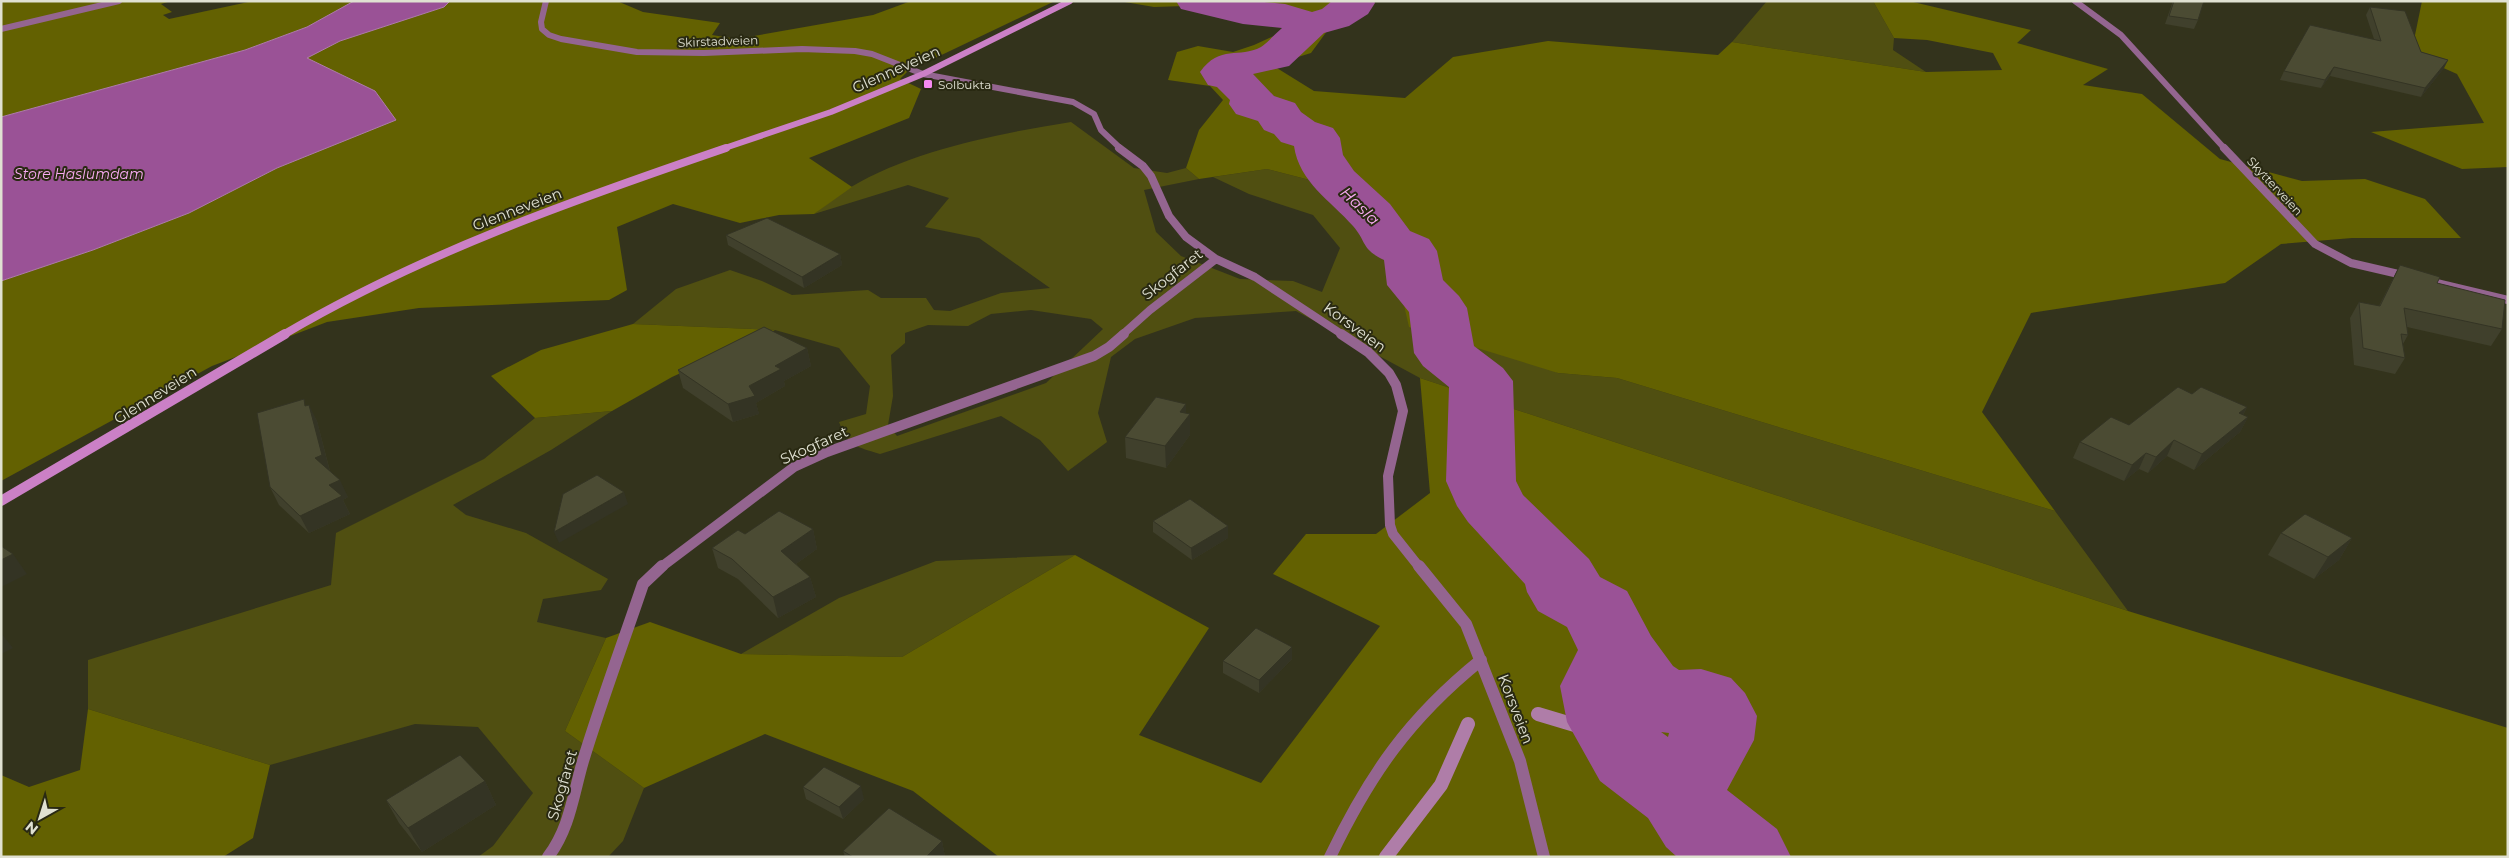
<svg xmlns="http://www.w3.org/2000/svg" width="2509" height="858" font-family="Montserrat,sans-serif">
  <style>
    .green { fill: #504f11; fill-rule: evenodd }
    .forest { fill: #636101 }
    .water { fill: #9a5296; stroke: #af7da8 }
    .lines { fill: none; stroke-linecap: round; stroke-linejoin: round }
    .stream { stroke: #af7da8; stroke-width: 14 }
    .river { fill: #9a5296; fill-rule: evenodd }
    .street-far3 { stroke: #946590; stroke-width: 6 }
    .street-far2 { stroke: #946590; stroke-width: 8 }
    .street-far1 { stroke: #946590; stroke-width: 10 }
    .street { stroke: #946590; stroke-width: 12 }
    .secondary-far2 { stroke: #cb80c6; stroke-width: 6 }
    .secondary-far1 { stroke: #cb80c6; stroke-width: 8 }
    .secondary { stroke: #cb80c6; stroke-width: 10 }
    .wall { fill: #40402c }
    .shaded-wall { fill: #343424 }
    .building { fill: #4b4b33; stroke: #343424 }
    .poi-dot { fill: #f589ef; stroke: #292912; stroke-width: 2 }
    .labels { text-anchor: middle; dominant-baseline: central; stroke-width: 4; stroke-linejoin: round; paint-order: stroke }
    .far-street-label { font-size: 12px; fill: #e0e1d2; stroke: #292912 }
    .far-poi-label { font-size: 12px; fill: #e0e1d2; stroke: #292912; text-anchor: start }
    .far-water-label { font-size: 14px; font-style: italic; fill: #f8abf2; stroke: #292912 }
    .street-label { font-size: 15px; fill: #e0e1d2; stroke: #292912 }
    .water-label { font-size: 16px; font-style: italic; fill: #f8abf2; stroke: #292912 }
  </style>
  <rect width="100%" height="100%" fill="#33331c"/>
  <path class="green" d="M 1767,1 L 1873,1 L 1894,38 L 1893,50 L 1926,72 L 1732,42 Z
    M 1071,122 L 1134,168 L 1167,173 L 1186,168 L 1199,179 L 1144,190 L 1156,232 L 1181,256 L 1240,279 L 1293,281 L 1322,292 L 1340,248 L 1313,215 L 1249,194 L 1213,177 L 1267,169 L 1333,186 L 1404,228 L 1401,292 L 1558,373 L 1617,378 L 2055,511 L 2128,611 L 1420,378 L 1296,311 L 1195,318 L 1135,339 L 1111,357 L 1098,413 L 1107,442 L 1068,471 L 1040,440 L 1001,416 L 880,454 C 857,447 848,446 839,422 L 866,414 L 870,386 L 839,348 L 775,330 L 633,324 L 676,289 L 730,270 L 762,281 L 792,295 L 868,290 L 881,298 L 926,298 L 934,310 L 950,311 L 1001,293 L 1050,288 L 979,238 L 925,227 L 949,198 L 908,185 L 814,214 C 826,205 838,195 851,187 C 913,150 1001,133 1071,122 ZM 1031,310 L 1091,319 L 1103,329 L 1046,383 L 897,436 L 888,425 L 893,396 L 891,355 L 905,343 L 905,333 L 928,325 L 968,326 L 991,314 Z
    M 612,411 L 551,450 L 453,505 L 466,515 L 526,533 L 608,579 L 601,590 L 543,599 L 537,622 L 606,638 L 565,731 L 644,788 L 623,841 L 608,857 L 478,857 L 493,846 L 533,793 L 478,727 L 415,724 L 270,765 L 88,709 L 88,660 L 331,585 L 336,533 L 484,459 L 535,418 Z
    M 1075,555 L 902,657 L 741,654 L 839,598 L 936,561 Z"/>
  <path class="forest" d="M 1,1 L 171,1 L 161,4 L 172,12 L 163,15 L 169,19 L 253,1 L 354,1 L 307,27 L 245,50 L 1,117 Z
    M 450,1 L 617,1 L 643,12 L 720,23 L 712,35 L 737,39 L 873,15 L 911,1 L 1055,1 L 908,71 L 900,79 L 921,89 L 909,118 L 809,158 L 852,187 L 814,214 L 779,215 L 740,223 L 673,204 L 617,227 L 627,290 L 609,300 L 419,308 L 327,322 L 212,366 L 1,481 L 1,281 L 93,250 L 189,213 L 277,168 L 395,120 L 375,91 L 306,58 L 340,41 L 444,7 Z
    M 1119,1 L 1371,1 L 1330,27 L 1311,53 L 1272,65 L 1314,91 L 1405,98 L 1453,57 L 1548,41 L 1718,55 L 1732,42 L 1926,72 L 2002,70 L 1993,53 L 1927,40 L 1894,38 L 1873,1 L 1909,1 L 2031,30 L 2017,43 L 2108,69 L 2083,85 L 2142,94 L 2220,159 L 2302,181 L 2365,179 L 2425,199 L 2461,238 L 2352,238 L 2281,244 L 2225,283 L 2031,313 L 1982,412 L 2055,511 L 1617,378 L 1558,373 L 1409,327 L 1401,292 L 1404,227 L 1333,186 L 1267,169 L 1199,179 L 1186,168 L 1199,130 L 1223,100 L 1210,86 L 1168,80 L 1177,52 L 1198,46 L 1233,52 L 1254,45 L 1296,26 L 1277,19 L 1185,6 L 1154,7 Z
    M 2422,1 L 2508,1 L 2508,167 L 2462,169 L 2371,132 L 2484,123 L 2457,74 L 2394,46 L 2414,40 Z
    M 633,324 L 775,330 L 672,377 L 612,411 L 535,418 L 491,376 L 541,350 Z
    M 1420,378 L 2128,611 L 2508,728 L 2508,857 L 999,857 L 913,791 L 765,734 L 644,788 L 565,731 L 606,638 L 650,622 L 741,654 L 902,657 L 1075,555 L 1209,628 L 1139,735 L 1261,783 L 1380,626 L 1273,574 L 1306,534 L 1376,534 L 1430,493 Z
    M 88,709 L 270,765 L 253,838 L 223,857 L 1,857 L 1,775 L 29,787 L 80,770 Z"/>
  <path class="water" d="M 354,1 L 450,1 L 444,7 L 340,41 L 307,58 L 375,91 L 396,120 L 277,168 L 189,213 L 93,250 L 1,281 L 1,117 L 245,50 L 307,27 Z"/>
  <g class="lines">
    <path class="stream" d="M 1538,714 L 1588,729 L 1610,722
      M 1386,857 L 1441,785 L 1468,724"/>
    <path class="river" d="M 1176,1 L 1254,1 L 1285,4 L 1312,12 L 1322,9 L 1332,1 L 1374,1 L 1375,3 L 1368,14 L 1349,26 L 1324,33 L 1289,66 L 1253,74 L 1274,96 L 1295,103 L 1301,112 L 1315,122 L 1333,128 L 1340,138 L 1343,155 L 1354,171 L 1390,204 L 1410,231 L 1429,239 L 1437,251 L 1443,280 L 1459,296 L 1467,308 L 1474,346 L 1503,368 L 1513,381 L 1516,481 L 1523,495 L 1589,559 L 1600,577 L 1627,591 L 1651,636 L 1673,666 L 1679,670 L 1701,669 L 1731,678 L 1745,693 L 1757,716 L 1754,740 L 1727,790 L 1777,829 L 1791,857 L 1677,857 L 1666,847 L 1648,818 L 1600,781 L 1567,722 L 1560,686 L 1578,650 L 1567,627 L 1538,611 L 1527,592 L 1525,584 L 1468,522 L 1457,506 L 1446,481 L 1449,387 L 1423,366 L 1414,353 L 1409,312 L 1387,285 L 1384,260 C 1361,249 1367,242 1353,226 C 1331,201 1299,182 1294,146 L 1281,142 L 1274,134 L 1264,130 L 1258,121 L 1236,114 L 1229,104 L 1230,100 L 1217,87 L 1208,85 L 1200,72 C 1220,44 1239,59 1261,47 C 1268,42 1275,34 1282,28 L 1243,24 L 1181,9 ZM 1661,732 L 1669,733 L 1668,737 Z"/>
    <path class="street-far3" d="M 546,1 L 541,22 L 542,29 L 549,35 L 561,39 L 637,52 L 704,53 L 802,49 L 855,51 L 872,54 L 923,74 L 1073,102 L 1094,114 L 1101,130 L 1121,149
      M 2075,1 L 2121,35 L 2225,149
      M 1,29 L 119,1"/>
    <path class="street-far2" d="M 1119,148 L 1143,166 L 1151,176 L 1169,216 L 1186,237 L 1216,259 L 1255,277 L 1343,335
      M 2224,148 L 2315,244 L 2351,263 L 2407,276
      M 2424,280 L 2508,300
      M 1122,335 L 1150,310 L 1216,259"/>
    <path class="street-far1" d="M 1341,334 L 1368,352 L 1389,373 L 1396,385 L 1403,411 L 1388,476 L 1390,525 L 1393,534 L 1420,568
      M 660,568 L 794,467 L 827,452 L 1094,356 L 1109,347 L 1124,334"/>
    <path class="street" d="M 1419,566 L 1466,624 L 1520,761 L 1544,857
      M 548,857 C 570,828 573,795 583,761 C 601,702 623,643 643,584 L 662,566
      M 1330,857 C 1370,774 1409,718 1481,660"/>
    <path class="secondary-far2" d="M 722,149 L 831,112 L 923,74 L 1070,1"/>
    <path class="secondary-far1" d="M 283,335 C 422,253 574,200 726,148"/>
    <path class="secondary" d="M 1,501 L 285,334"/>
  </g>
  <path class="wall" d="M 2173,1 L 2198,20 L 2194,29 L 2165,24 Z
    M 2370,7 L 2421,52 L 2448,60 L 2444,68 L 2421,97 L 2330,76 L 2321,88 L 2280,80 L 2284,71 L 2374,39 L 2366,15 Z
    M 726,235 L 840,254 L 842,265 L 804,288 L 728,245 Z
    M 2400,265 L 2437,283 L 2502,329 L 2491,346 L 2407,327 L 2408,335 L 2403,344 L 2405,358 L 2395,374 L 2354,365 L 2350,318 L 2359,302 L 2379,306 Z
    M 807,348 L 811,366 L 784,381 L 785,386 L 756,403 L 759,414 L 733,422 L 683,388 L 678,370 Z
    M 2192,394 L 2247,407 L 2243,415 L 2248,417 L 2240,432 L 2194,470 L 2167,456 L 2148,473 L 2139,469 L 2124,481 L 2073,458 L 2080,442 L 2129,425 Z
    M 307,405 L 317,421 L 330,471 L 348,497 L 343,500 L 350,514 L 309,533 L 279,505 L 270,487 Z
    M 1186,413 L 1190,414 L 1190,435 L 1166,468 L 1126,458 L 1125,437 Z
    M 1153,521 L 1228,526 L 1228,538 L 1192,560 L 1153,532 Z
    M 813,529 L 817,549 L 796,564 L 810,577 L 816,597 L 778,618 L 738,579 L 718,568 L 712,548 L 745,534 Z
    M 2281,533 L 2352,538 L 2339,560 L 2314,579 L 2268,555 Z
    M 1292,659 L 1259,693 L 1223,673 L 1223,661 Z
    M 485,781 L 496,805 L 422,852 L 399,823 L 386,800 Z
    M 803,787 L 864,799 L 843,819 L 806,799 Z
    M 942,841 L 945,857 L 845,857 L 843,851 Z"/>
  <path class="shaded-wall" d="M 2448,60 L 2444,68 L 2421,97 L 2425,88 Z
    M 2334,67 L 2330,76 L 2321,88 L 2325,80 Z
    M 840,254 L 842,265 L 804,288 L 802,277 Z
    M 807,348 L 811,366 L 784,381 L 785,386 L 756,403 L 759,414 L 733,422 L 728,404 L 775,366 Z
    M 1186,404 L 1186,418 L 1190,414 L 1190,435 L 1166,468 L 1165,446 L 1180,412 Z
    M 309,405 L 317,421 L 330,472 L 315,458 Z
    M 2247,407 L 2239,423 L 2239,413 Z
    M 2248,417 L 2240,432 L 2194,470 L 2202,454 Z
    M 2174,440 L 2167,456 L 2148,473 L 2156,457 Z
    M 2146,453 L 2139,469 L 2124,481 L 2132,465 Z
    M 340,480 L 348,497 L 343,500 L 350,514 L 309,533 L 300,516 L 329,485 Z
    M 624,492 L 628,504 L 559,543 L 554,532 Z
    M 1228,526 L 1228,538 L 1192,560 L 1191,548 Z
    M 813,529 L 817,549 L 786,571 L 781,551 Z
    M 2352,538 L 2339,560 L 2314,579 L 2328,557 Z
    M 13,554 L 27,574 L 1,587 L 1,560 Z
    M 810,577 L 816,597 L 778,618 L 773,597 Z
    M 1,633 L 13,648 L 1,654 Z
    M 1292,647 L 1292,659 L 1259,693 L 1259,680 Z
    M 485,781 L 496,805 L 422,852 L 408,828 Z
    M 861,786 L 864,799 L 843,819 L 839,807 Z
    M 942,841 L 945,857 L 926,857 Z"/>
  <path class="building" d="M 2174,1 L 2204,1 L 2198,20 L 2169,16 Z
    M 2370,7 L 2405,11 L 2421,52 L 2448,60 L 2425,88 L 2334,67 L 2325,80 L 2284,71 L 2310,25 L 2381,41 Z
    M 767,218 L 840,254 L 802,277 L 726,235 Z
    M 2400,265 L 2440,277 L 2437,283 L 2505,300 L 2502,329 L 2404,308 L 2408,335 L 2401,334 L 2405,358 L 2363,348 L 2359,302 L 2380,306 Z
    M 764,327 L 807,348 L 775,366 L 781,369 L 749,386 L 755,396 L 728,404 L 678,370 Z
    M 2178,387 L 2192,394 L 2201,387 L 2247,407 L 2239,413 L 2248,417 L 2202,454 L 2174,440 L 2156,457 L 2146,453 L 2132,465 L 2080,442 L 2111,417 L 2129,425 Z
    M 1156,397 L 1186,404 L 1180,412 L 1190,414 L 1165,446 L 1125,437 Z
    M 304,399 L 305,406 L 309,405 L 322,455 L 315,458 L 340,480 L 329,485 L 342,496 L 300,516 L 270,487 L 257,413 Z
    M 597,475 L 624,492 L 554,532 L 563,494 Z
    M 1190,499 L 1228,526 L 1191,548 L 1153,521 Z
    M 779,511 L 813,529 L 781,551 L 810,577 L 773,597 L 732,559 L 712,548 L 738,530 L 745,534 Z
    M 2305,514 L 2352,538 L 2328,557 L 2281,533 Z
    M 1,546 L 13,554 L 1,560 Z
    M 1256,628 L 1292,647 L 1259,680 L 1223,661 Z
    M 460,755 L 485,781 L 408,828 L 386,800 Z
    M 824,767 L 861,786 L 839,807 L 803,787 Z
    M 889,808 L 942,841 L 926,857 L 853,857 L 843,851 Z"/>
  <rect class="poi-dot" x="923" y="79" width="10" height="10" rx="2.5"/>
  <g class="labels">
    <g class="far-street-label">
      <text transform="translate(718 41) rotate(-2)">Skirstadveien</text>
      <text transform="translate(2275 186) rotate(47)">Skytterveien</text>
    </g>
    <g class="far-poi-label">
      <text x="938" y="84">Solbukta</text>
    </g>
    <g class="far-water-label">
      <text x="79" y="174">Store Haslumdam</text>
    </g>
    <g class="street-label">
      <text transform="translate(896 69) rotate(-24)">Glenneveien</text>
      <text transform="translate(517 209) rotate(-21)">Glenneveien</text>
      <text transform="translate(1172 274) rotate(-38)">Skogfaret</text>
      <text transform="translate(1355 327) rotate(36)">Korsveien</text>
      <text transform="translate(155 395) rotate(-32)">Glenneveien</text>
      <text transform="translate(814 445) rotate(-24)">Skogfaret</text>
      <text transform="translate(1516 709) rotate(69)">Korsveien</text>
      <text transform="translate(562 785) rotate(-74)">Skogfaret</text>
    </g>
    <g class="water-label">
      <text transform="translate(1360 206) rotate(44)">Hasla</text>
    </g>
  </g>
  <rect width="2509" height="858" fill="none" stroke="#e0e1d2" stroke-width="5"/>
  <g transform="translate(40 818) rotate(219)" stroke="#292912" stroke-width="4" paint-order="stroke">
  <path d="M0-4L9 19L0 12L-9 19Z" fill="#e0e1d2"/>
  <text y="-8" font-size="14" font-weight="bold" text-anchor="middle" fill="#e0e1d2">N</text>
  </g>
</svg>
